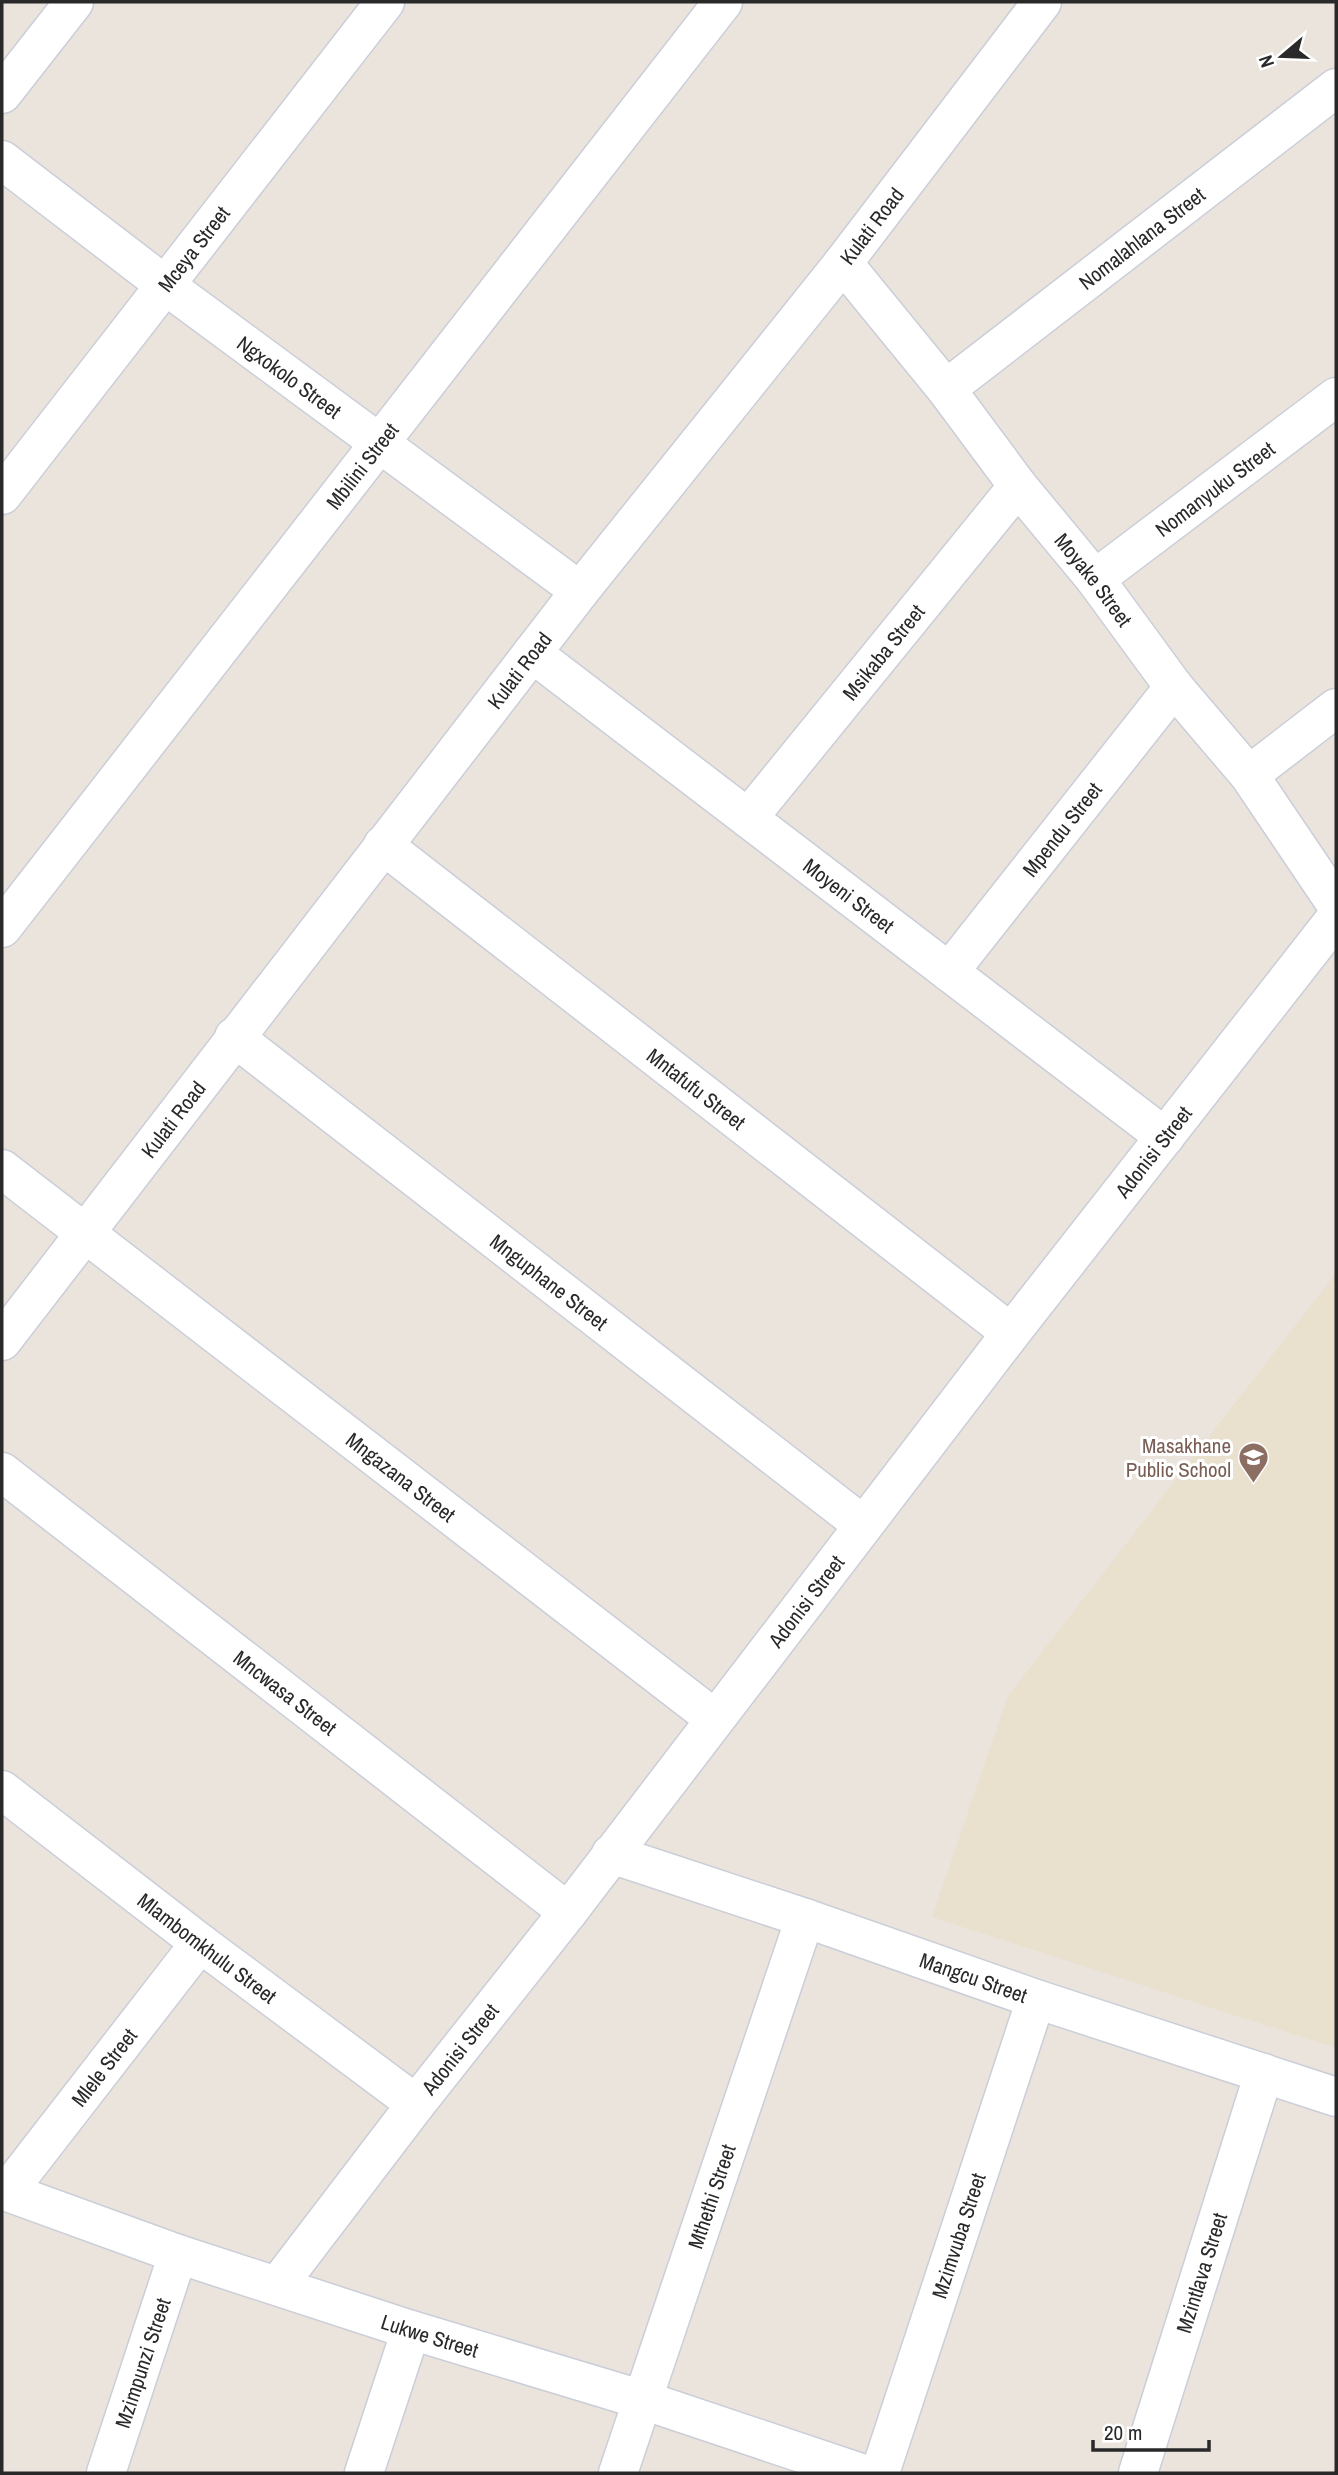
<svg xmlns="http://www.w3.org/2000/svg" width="1338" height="2475" font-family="'Archivo Narrow',sans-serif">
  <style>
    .education { fill: #e9e0ce }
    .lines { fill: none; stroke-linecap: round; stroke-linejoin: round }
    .street-casing { stroke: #cbced9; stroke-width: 41 }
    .street { stroke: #fff; stroke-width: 38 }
    .labels { text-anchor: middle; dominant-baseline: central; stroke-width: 6; stroke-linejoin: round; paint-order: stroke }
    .street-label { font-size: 21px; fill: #292929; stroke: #fff }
    .education-label { font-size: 21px; fill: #785e54; stroke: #fff; text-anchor: end }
  </style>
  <rect width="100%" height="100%" fill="#eae4dd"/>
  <path class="education" d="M 1336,1273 L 1336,2048 L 932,1917 L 1008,1696 Z"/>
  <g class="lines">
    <defs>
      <g id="street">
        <path d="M 2,94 L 74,2"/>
        <path id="s1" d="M 2,160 L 165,285 L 580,591"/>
        <path id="s2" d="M 843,263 L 946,389 L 1018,486 L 1095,579 L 1174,687 L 1249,775 L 1336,904"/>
        <path id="s3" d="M 946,389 L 1336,88"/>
        <path id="s4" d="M 2,495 L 385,2"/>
        <path id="s5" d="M 1095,579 L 1336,397"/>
        <path id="s6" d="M 532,653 L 1165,1137"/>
        <path d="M 1249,775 L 1336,708"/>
        <path id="s7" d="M 748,818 L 1018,486"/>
        <path id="s8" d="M 383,845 L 1011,1333"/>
        <path id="s9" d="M 2,928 L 723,2"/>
        <path id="s10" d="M 949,972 L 1174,687"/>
        <path id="s11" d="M 234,1037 L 863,1525"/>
        <path id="s12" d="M 2,1169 L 715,1719"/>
        <path id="s13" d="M 2,1341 L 580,591 L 843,263 L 1042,2"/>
        <path id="s14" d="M 2,1472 L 568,1912"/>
        <path id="s15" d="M 2,1790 L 200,1943 L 416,2104"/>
        <path id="s16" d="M 611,1854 L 805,1918 L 1036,1999 L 1336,2097"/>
        <path id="s17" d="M 2,2190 L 178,2254 L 411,2330 L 643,2400 L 861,2473"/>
        <path id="s18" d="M 7,2192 L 200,1943"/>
        <path id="s19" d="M 278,2285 L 416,2104 L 568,1912 L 1011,1333 L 1336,918"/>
        <path id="s20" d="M 106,2473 L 178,2254"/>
        <path d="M 364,2473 L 411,2330"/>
        <path id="s21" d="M 618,2473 L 805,1918"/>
        <path id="s22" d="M 880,2473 L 1036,1999"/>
        <path id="s23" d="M 1138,2473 L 1264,2073"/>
      </g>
    </defs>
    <use href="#street" class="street-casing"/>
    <use href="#street" class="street"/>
  </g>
  <defs>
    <symbol id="school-pin" viewBox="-11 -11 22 30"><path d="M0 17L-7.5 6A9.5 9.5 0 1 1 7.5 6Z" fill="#8d6e63" stroke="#fff"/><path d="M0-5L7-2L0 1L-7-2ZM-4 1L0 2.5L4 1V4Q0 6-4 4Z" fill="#fff"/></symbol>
  </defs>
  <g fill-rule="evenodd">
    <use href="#school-pin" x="1236" y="1440" width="35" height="47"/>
  </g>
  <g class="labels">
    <g class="street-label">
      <text stroke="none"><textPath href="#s13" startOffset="1414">Kulati Road</textPath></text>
      <text stroke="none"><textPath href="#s3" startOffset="247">Nomalahlana Street</textPath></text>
      <text stroke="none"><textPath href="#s4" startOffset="312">Mceya Street</textPath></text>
      <text stroke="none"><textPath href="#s1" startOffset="360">Ngxokolo Street</textPath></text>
      <text stroke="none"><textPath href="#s9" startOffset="586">Mbilini Street</textPath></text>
      <text stroke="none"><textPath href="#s5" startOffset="150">Nomanyuku Street</textPath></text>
      <text stroke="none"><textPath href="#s2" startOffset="404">Moyake Street</textPath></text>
      <text stroke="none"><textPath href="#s7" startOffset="214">Msikaba Street</textPath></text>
      <text stroke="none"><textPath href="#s13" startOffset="847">Kulati Road</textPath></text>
      <text stroke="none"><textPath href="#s10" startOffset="182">Mpendu Street</textPath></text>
      <text stroke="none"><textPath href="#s6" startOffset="399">Moyeni Street</textPath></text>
      <text stroke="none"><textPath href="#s8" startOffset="397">Mntafufu Street</textPath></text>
      <text stroke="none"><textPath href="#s13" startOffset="280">Kulati Road</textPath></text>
      <text stroke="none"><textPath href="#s19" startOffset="1432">Adonisi Street</textPath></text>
      <text stroke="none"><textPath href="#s11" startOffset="399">Mnguphane Street</textPath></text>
      <text stroke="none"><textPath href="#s12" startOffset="504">Mngazana Street</textPath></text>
      <text stroke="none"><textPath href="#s19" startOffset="864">Adonisi Street</textPath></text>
      <text stroke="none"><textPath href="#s14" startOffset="359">Mncwasa Street</textPath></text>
      <text stroke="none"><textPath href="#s15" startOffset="259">Mlambomkhulu Street</textPath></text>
      <text stroke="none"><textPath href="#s16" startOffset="383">Mangcu Street</textPath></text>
      <text stroke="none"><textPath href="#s19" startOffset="298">Adonisi Street</textPath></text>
      <text stroke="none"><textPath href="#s18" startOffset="158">Mlele Street</textPath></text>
      <text stroke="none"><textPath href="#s21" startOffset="292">Mthethi Street</textPath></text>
      <text stroke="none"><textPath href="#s22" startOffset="250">Mzimvuba Street</textPath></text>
      <text stroke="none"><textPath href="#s23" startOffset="210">Mzintlava Street</textPath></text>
      <text stroke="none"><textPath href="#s17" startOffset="452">Lukwe Street</textPath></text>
      <text stroke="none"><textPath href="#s20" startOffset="116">Mzimpunzi Street</textPath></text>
    </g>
    <g class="education-label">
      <text x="1231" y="1445">Masakhane<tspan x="1231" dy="24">Public School</tspan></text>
    </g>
  </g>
  <rect width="1338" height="2475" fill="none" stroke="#292929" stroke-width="7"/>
  <g transform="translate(1282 56) rotate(251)" stroke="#ffffff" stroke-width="5" paint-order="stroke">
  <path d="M0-5L12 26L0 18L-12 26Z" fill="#292929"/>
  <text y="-10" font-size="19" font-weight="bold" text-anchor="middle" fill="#292929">N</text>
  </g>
  <path d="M1093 2440v10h116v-10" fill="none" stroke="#292929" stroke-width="3.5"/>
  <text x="1104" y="2440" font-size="21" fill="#292929" stroke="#ffffff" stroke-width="5" paint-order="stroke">20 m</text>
</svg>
